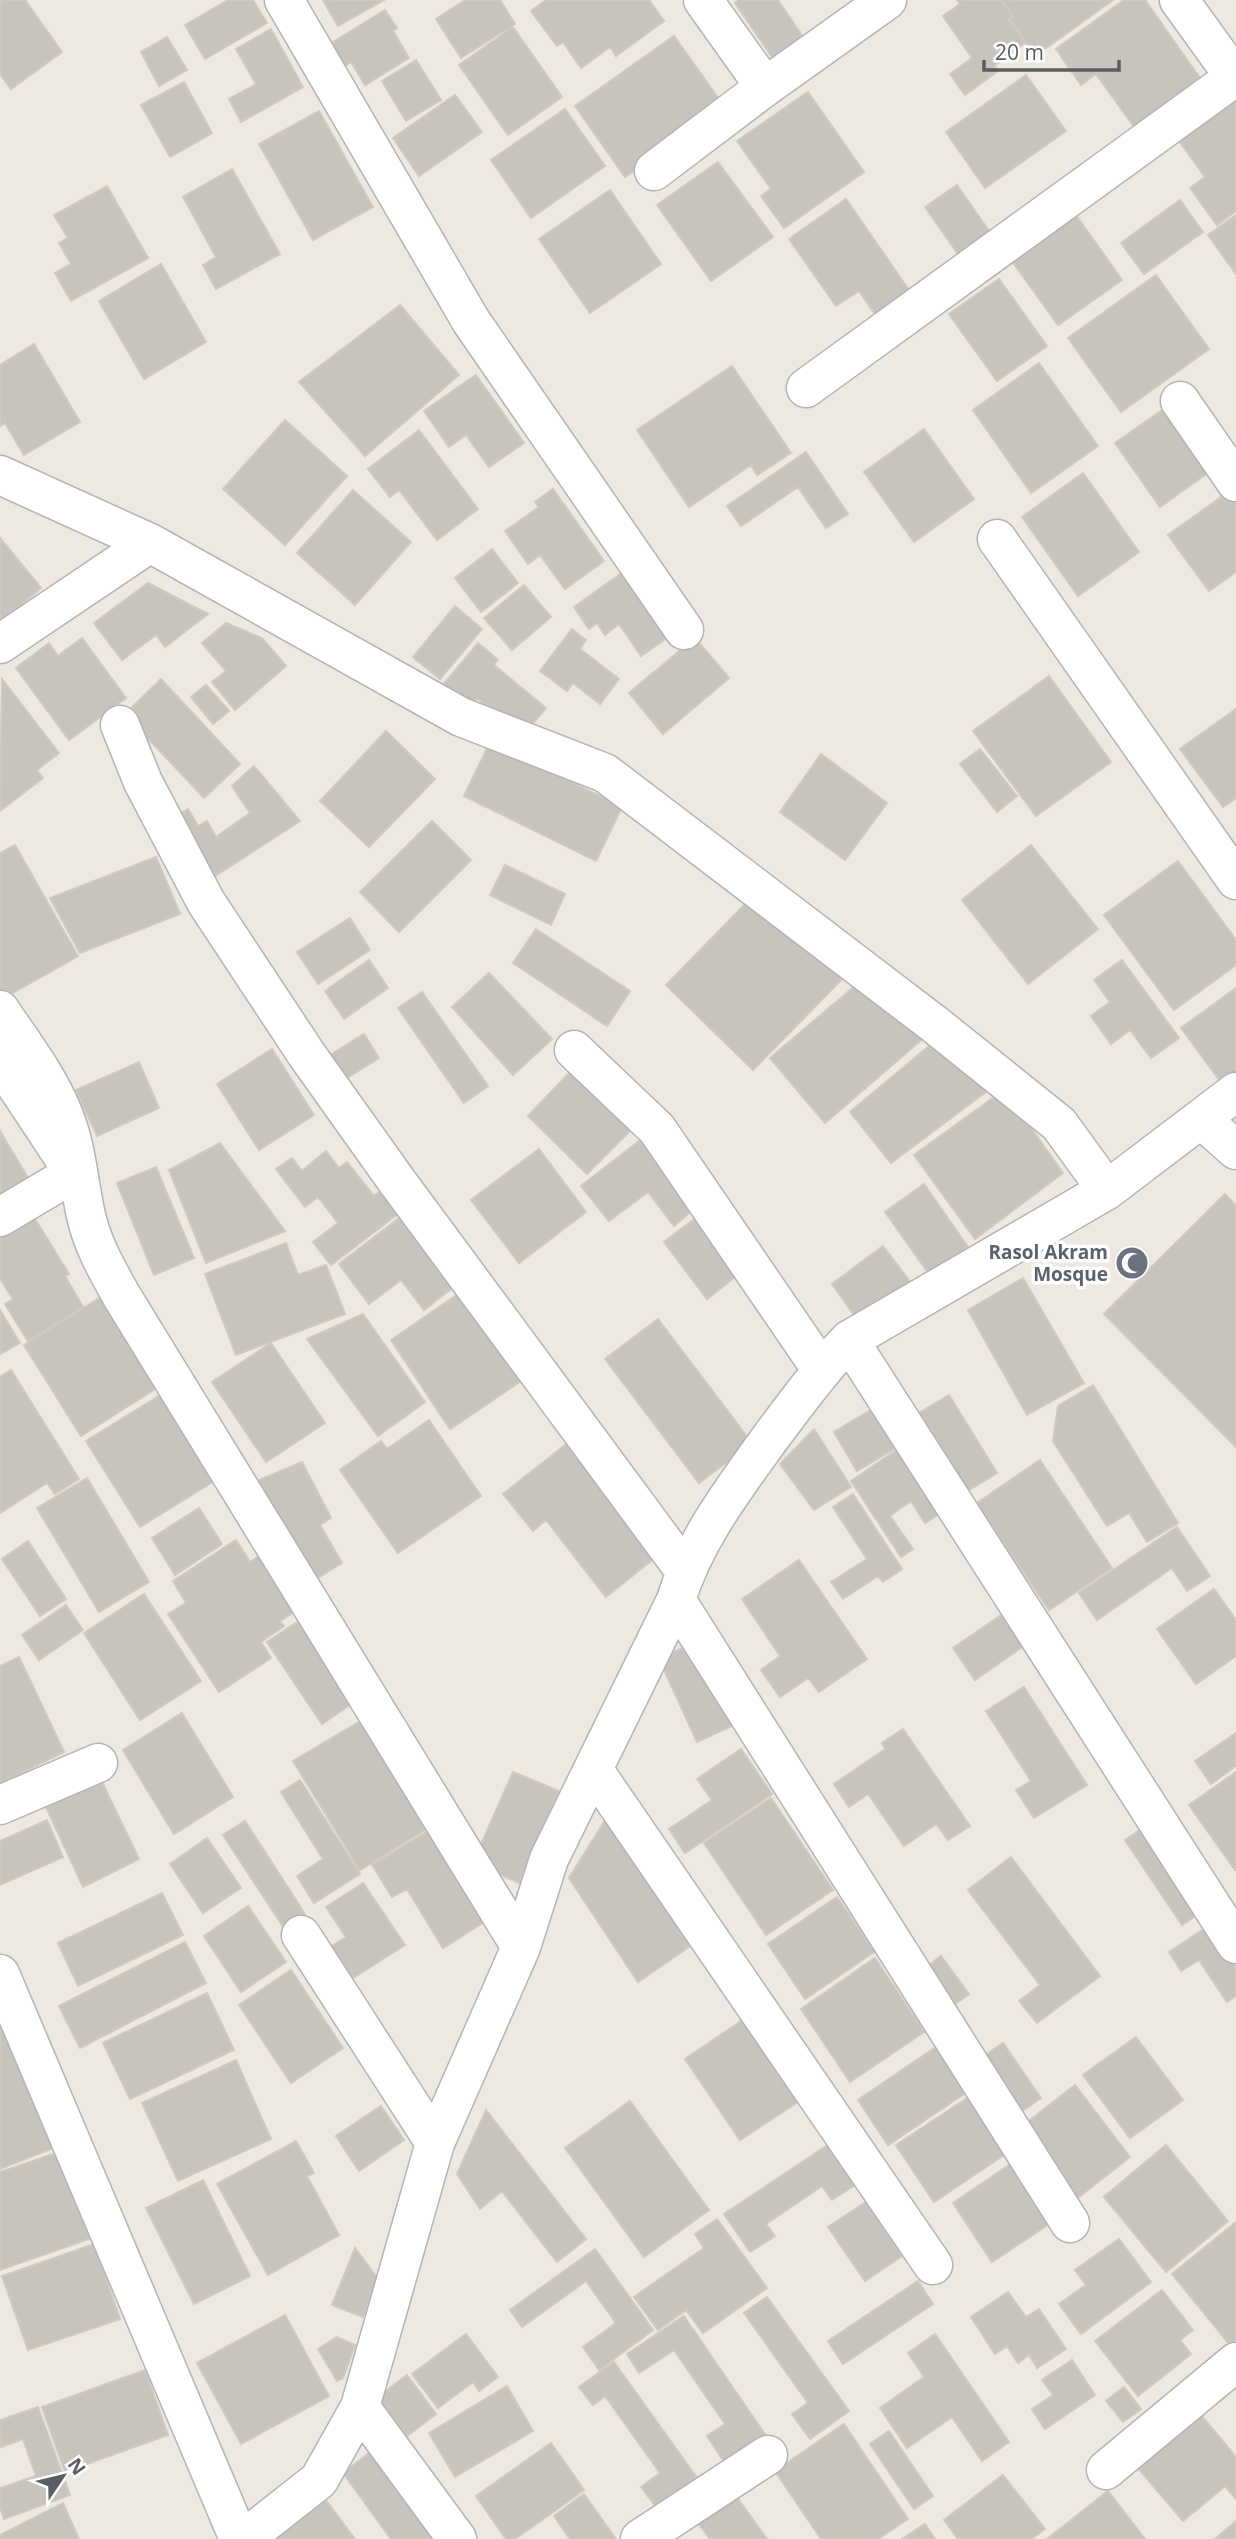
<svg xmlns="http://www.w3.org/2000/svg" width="1236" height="2539" font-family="'Open Sans',sans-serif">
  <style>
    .building { fill: #c7c3bd; stroke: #d1c9be; stroke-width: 2 }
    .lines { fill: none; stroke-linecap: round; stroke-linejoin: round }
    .minor-casing { stroke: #b1b5b8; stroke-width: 41 }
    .minor { stroke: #fff; stroke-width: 38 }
    .labels { text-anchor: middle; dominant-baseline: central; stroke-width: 7; stroke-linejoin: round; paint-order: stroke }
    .worship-label { font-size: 19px; font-weight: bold; fill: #5b616d; stroke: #fff; text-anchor: end }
  </style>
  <rect width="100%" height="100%" fill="#ede8e0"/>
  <path class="building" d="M 0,0 L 25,0 L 62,52 L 11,89 L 0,74 Z
    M 228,0 L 253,0 L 267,23 L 205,59 L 185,25 Z
    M 323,0 L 384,0 L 338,26 Z
    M 465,0 L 500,0 L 515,24 L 461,58 L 436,19 Z
    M 546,0 L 649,0 L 664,21 L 616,56 L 610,47 L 581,68 L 563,42 L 557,46 L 531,11 Z
    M 739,0 L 778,0 L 807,43 L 777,64 L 735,3 Z
    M 957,0 L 1001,0 L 1012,16 L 1008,19 L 1025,43 L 994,66 L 998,71 L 965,95 L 950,74 L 972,58 L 943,16 L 960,4 Z
    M 1002,0 L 1113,0 L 1035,56 L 1010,19 L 1013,16 Z
    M 1124,0 L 1145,0 L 1209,91 L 1142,138 L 1096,74 L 1081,85 L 1056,49 Z
    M 385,10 L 397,28 L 393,31 L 409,58 L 365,85 L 351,62 L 340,70 L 325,47 Z
    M 513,27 L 562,97 L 508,135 L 459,65 Z
    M 271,29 L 303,87 L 241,122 L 229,99 L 256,84 L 236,49 Z
    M 674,36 L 724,106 L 625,177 L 575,106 Z
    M 167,37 L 187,70 L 159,86 L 141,52 Z
    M 416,60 L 441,100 L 406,121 L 382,81 Z
    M 1026,75 L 1066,131 L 985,188 L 946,132 Z
    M 184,82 L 212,133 L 170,157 L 141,105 Z
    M 808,92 L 864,172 L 784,228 L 761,196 L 771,189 L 737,141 Z
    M 455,95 L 482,132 L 419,176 L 393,138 Z
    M 1236,97 L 1236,211 L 1217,225 L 1190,188 L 1205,177 L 1177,138 Z
    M 565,109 L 605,166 L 531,218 L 491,160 Z
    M 319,111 L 373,207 L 313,240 L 259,144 Z
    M 718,162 L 773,237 L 711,281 L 657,205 Z
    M 232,169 L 280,254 L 216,289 L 203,265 L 216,257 L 183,197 Z
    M 957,185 L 996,241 L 965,264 L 925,207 Z
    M 107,186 L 148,258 L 71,301 L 55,273 L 71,264 L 59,243 L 68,238 L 54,215 Z
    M 610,190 L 661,264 L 590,313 L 539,239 Z
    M 846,199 L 909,290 L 875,314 L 859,291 L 836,306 L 789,239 Z
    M 1180,200 L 1203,232 L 1144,274 L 1121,243 Z
    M 1073,211 L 1122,280 L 1058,325 L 1009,257 Z
    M 1236,215 L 1236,274 L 1208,235 Z
    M 161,264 L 206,342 L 144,379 L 99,301 Z
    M 1156,275 L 1209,349 L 1121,412 L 1068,338 Z
    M 999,279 L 1047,346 L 997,381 L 949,314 Z
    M 400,305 L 459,375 L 365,456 L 299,382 Z
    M 34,344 L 80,422 L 24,455 L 5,423 L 0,426 L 0,365 Z
    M 1039,363 L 1098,446 L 1031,493 L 973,410 Z
    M 732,366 L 791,453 L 757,475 L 751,465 L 689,507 L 637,430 Z
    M 476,375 L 524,443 L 489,467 L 466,435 L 449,447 L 424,411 Z
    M 1171,404 L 1216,467 L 1160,507 L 1115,443 Z
    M 285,420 L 347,476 L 285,545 L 223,489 Z
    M 924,429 L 974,499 L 914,542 L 864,472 Z
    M 419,430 L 478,509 L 437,540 L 399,490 L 390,497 L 368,469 Z
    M 806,452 L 848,514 L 826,528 L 798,487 L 741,526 L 727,506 Z
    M 1083,473 L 1139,552 L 1078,596 L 1022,517 Z
    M 553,489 L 604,561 L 565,589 L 540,555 L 528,564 L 505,531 L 539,507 L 535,502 Z
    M 353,490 L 411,542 L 355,605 L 297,553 Z
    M 1231,490 L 1236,497 L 1236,572 L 1209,591 L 1168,535 Z
    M 0,538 L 41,588 L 0,623 Z
    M 492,549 L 518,583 L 481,612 L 455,578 Z
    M 626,570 L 671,635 L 641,656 L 619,624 L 605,635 L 597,623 L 589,629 L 574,607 Z
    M 148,583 L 208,614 L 165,647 L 156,635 L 122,660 L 94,623 Z
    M 524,585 L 551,617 L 512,650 L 484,618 Z
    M 455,606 L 482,629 L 440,679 L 413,657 Z
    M 226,623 L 262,638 L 286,666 L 235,710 L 212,682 L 226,671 L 202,643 Z
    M 572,629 L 586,640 L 580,649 L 619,679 L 600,704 L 573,683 L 567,691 L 540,671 Z
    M 82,638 L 126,698 L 69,740 L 16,668 L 49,643 L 58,656 Z
    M 695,638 L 729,678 L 663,734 L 629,693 Z
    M 478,643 L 498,660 L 494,665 L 546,708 L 522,736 L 477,698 L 469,707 L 443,685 Z
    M 1049,676 L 1111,762 L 1036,816 L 973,731 Z
    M 2,679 L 59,753 L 37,770 L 43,778 L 0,811 Z
    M 161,679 L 240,764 L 204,798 L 125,714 Z
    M 206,685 L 229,711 L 213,724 L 191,697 Z
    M 1236,709 L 1236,798 L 1223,807 L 1180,749 Z
    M 386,731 L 435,779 L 369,847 L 320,801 Z
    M 490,742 L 622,807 L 596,861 L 464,796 Z
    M 980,749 L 1017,796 L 997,812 L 960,764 Z
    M 821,754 L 887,803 L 845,860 L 780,812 Z
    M 254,766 L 300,821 L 209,880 L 174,818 L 188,809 L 198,826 L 207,821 L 216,837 L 250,813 L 232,786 Z
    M 432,821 L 471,860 L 399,932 L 360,892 Z
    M 15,845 L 78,956 L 4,998 L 0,992 L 0,853 Z
    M 1031,845 L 1098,929 L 1028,984 L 962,900 Z
    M 156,857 L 180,914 L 80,953 L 50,898 Z
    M 1178,861 L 1236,940 L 1236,965 L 1174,1010 L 1104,915 Z
    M 505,865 L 565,894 L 551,925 L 490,895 Z
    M 752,897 L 848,973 L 753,1070 L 666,985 Z
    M 350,918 L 370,950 L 318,984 L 297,952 Z
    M 536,929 L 630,991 L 607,1026 L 513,963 Z
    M 369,960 L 388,988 L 344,1019 L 325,991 Z
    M 1122,960 L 1179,1038 L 1151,1058 L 1130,1030 L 1111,1044 L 1091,1016 L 1110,1002 L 1094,980 Z
    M 489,973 L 552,1039 L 513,1075 L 452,1007 Z
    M 856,985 L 927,1035 L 825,1123 L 770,1058 Z
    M 1236,988 L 1236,1075 L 1223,1085 L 1181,1028 Z
    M 422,992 L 488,1086 L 464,1103 L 398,1008 Z
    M 364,1034 L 379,1058 L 334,1086 L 319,1062 Z
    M 935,1041 L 999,1082 L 891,1163 L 850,1112 Z
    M 272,1049 L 314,1115 L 259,1150 L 217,1084 Z
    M 139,1062 L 159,1108 L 97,1136 L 76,1090 Z
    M 574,1068 L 634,1127 L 587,1174 L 528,1116 Z
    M 1004,1090 L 1063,1173 L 975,1239 L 914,1155 Z
    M 0,1131 L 28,1178 L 0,1195 Z
    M 643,1138 L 696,1207 L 674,1226 L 648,1192 L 609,1221 L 581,1186 Z
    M 220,1143 L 285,1231 L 206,1263 L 169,1170 Z
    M 539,1149 L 586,1212 L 519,1263 L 471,1200 Z
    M 326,1151 L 339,1168 L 347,1162 L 374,1196 L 389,1184 L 407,1207 L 331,1265 L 313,1242 L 338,1223 L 318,1197 L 305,1207 L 276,1169 L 292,1158 L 302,1171 Z
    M 156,1167 L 194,1258 L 154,1275 L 117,1183 Z
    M 924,1184 L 968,1247 L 929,1274 L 885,1212 Z
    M 1225,1194 L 1236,1206 L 1236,1447 L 1104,1314 Z
    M 407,1212 L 460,1282 L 424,1310 L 401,1280 L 369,1304 L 339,1264 Z
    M 32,1214 L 69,1274 L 65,1276 L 83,1307 L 28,1341 L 5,1304 L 13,1299 L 0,1279 L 0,1233 Z
    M 701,1214 L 744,1270 L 707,1299 L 664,1242 Z
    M 286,1243 L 298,1275 L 326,1265 L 345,1314 L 236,1355 L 205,1274 Z
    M 883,1246 L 911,1283 L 859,1322 L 832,1284 Z
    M 1023,1278 L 1084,1383 L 1027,1415 L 968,1310 Z
    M 467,1288 L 527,1377 L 450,1429 L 391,1340 Z
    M 106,1294 L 163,1384 L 81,1436 L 24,1345 Z
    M 0,1310 L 20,1343 L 0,1354 Z
    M 363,1314 L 425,1402 L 378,1436 L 307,1339 Z
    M 658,1319 L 752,1443 L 699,1483 L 605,1359 Z
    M 271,1343 L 325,1423 L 266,1462 L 212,1382 Z
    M 11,1370 L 79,1479 L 55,1494 L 47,1483 L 0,1513 L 0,1377 Z
    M 1093,1385 L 1178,1523 L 1147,1542 L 1129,1513 L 1107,1526 L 1053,1441 L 1058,1406 Z
    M 165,1392 L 219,1478 L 140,1527 L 86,1441 Z
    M 949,1395 L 997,1473 L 963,1494 L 914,1416 Z
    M 882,1403 L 907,1441 L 857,1471 L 834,1432 Z
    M 429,1420 L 481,1496 L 398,1553 L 340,1470 L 381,1441 L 387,1449 Z
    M 814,1429 L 851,1487 L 814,1510 L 780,1464 Z
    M 573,1439 L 662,1552 L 606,1597 L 546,1520 L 533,1531 L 503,1494 Z
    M 907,1443 L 950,1507 L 925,1523 L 911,1501 L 890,1516 L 913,1549 L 901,1557 L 851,1481 Z
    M 1040,1460 L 1112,1568 L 1049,1610 L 977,1503 Z
    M 302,1462 L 331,1518 L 320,1525 L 342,1563 L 314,1580 L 257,1481 Z
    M 87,1478 L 149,1582 L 99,1612 L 37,1508 Z
    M 853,1494 L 902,1569 L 883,1582 L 878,1576 L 843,1599 L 831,1582 L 867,1559 L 833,1507 Z
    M 199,1508 L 222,1544 L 175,1575 L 152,1538 Z
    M 1177,1527 L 1210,1576 L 1187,1591 L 1172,1568 L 1097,1620 L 1079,1593 Z
    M 236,1540 L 250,1562 L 264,1553 L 300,1608 L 280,1621 L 284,1626 L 261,1642 L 271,1658 L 219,1692 L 168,1614 L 186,1603 L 173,1581 Z
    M 28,1541 L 66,1599 L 40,1616 L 2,1559 Z
    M 799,1560 L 867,1659 L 819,1692 L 808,1678 L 780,1697 L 761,1670 L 780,1656 L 742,1599 Z
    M 1214,1589 L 1236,1620 L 1236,1656 L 1196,1684 L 1157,1629 Z
    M 144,1594 L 201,1681 L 140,1720 L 84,1633 Z
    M 66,1605 L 83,1630 L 39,1660 L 22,1635 Z
    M 1010,1609 L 1032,1640 L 975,1680 L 953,1648 Z
    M 302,1619 L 357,1700 L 322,1724 L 267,1642 Z
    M 693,1643 L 732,1726 L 697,1742 L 659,1659 Z
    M 19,1657 L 64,1752 L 0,1783 L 0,1666 Z
    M 1024,1687 L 1087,1785 L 1034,1818 L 1016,1790 L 1031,1781 L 986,1711 Z
    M 182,1713 L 233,1797 L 174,1834 L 123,1750 Z
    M 367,1717 L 433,1825 L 360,1870 L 293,1761 Z
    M 903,1729 L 970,1826 L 948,1840 L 936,1824 L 904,1846 L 868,1794 L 849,1807 L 834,1784 L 885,1749 L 882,1743 Z
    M 1236,1733 L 1236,1766 L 1211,1784 L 1195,1761 Z
    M 741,1749 L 772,1794 L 685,1853 L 669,1829 L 712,1800 L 697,1779 Z
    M 513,1772 L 559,1791 L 519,1883 L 493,1871 L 479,1849 Z
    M 1236,1772 L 1236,1870 L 1235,1870 L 1189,1805 Z
    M 101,1780 L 139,1859 L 83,1887 L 46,1807 Z
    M 300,1780 L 360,1874 L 314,1903 L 297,1876 L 323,1859 L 281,1792 Z
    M 771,1798 L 833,1890 L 766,1935 L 704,1843 Z
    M 607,1817 L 693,1944 L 638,1982 L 569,1878 Z
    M 47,1820 L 63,1857 L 0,1885 L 0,1841 Z
    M 245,1821 L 305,1914 L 284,1928 L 223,1835 Z
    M 1147,1825 L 1204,1910 L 1182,1925 L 1125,1840 Z
    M 433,1828 L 489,1919 L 443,1948 L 407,1889 L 392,1897 L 372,1865 Z
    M 207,1838 L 241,1888 L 203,1913 L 170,1864 Z
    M 1011,1857 L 1100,1976 L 1037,2023 L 1019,2001 L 1040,1985 L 968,1890 Z
    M 363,1883 L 405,1945 L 350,1980 L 329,1948 L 346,1937 L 326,1907 Z
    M 162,1893 L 183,1935 L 78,1986 L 58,1943 Z
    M 837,1897 L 874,1952 L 805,1999 L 768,1944 Z
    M 248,1906 L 286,1962 L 241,1992 L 204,1936 Z
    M 1210,1925 L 1236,1963 L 1236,1996 L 1227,2002 L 1199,1960 L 1181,1971 L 1169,1952 Z
    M 185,1942 L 206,1983 L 80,2048 L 59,2006 Z
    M 941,1956 L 969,1994 L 947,2010 L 920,1972 Z
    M 875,1958 L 924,2032 L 850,2082 L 801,2009 Z
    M 291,1970 L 343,2048 L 291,2083 L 239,2005 Z
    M 207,1993 L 234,2050 L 130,2099 L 103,2043 Z
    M 0,2008 L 56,2147 L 0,2169 Z
    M 744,2019 L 798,2102 L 740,2140 L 685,2059 Z
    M 1136,2037 L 1183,2100 L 1130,2138 L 1083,2075 Z
    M 1003,2043 L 1041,2098 L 1018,2114 L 980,2059 Z
    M 936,2047 L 967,2092 L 888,2145 L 858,2100 Z
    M 236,2060 L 271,2139 L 178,2181 L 142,2103 Z
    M 1075,2085 L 1130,2157 L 1071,2203 L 1016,2131 Z
    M 972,2095 L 1010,2151 L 934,2202 L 896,2145 Z
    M 630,2101 L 709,2210 L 644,2257 L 565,2148 Z
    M 381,2106 L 404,2140 L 359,2171 L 336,2136 Z
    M 486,2110 L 586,2239 L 557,2262 L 502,2191 L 480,2209 L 457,2174 Z
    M 296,2141 L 314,2173 L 307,2176 L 339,2235 L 268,2275 L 217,2184 Z
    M 828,2145 L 855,2185 L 832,2200 L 822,2186 L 766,2224 L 775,2236 L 750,2252 L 724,2214 Z
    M 1166,2145 L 1228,2221 L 1166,2272 L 1104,2197 Z
    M 59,2152 L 89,2239 L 0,2270 L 0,2172 Z
    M 1012,2163 L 1052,2222 L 992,2262 L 953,2203 Z
    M 203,2180 L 250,2276 L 194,2304 L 146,2208 Z
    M 866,2202 L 902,2256 L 865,2281 L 828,2227 Z
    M 717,2219 L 767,2288 L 703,2333 L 686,2310 L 658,2330 L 634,2297 L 704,2248 L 695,2234 Z
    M 1236,2222 L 1236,2340 L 1230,2345 L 1172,2274 Z
    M 1119,2239 L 1151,2282 L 1081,2334 L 1059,2304 L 1086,2285 L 1075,2270 Z
    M 94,2244 L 120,2319 L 28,2350 L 2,2276 Z
    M 355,2248 L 378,2279 L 363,2317 L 332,2305 Z
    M 595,2249 L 653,2330 L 599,2370 L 583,2347 L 616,2323 L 586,2281 L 522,2327 L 510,2310 Z
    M 918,2281 L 933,2304 L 843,2364 L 828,2341 Z
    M 1162,2290 L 1193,2330 L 1180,2340 L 1191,2354 L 1138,2396 L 1095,2341 Z
    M 1008,2292 L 1026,2317 L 1039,2309 L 1066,2349 L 1037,2368 L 1029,2355 L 1018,2363 L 1007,2346 L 995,2354 L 971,2317 Z
    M 767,2297 L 849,2411 L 810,2439 L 792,2414 L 808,2403 L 744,2313 Z
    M 285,2315 L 329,2396 L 241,2444 L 197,2363 Z
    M 684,2316 L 766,2436 L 725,2463 L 707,2436 L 725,2424 L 674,2350 L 639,2373 L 627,2354 Z
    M 466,2334 L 498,2377 L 479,2391 L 473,2382 L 438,2408 L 412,2374 Z
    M 935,2334 L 1009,2442 L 982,2461 L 952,2417 L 907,2448 L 880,2408 L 924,2377 L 908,2353 Z
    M 337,2337 L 355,2345 L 343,2378 L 337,2381 L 318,2349 Z
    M 1072,2360 L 1095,2395 L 1045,2429 L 1032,2409 L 1053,2395 L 1042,2380 Z
    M 614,2362 L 700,2482 L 659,2511 L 641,2487 L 660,2473 L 605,2396 L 593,2405 L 579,2387 Z
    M 145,2370 L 168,2435 L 65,2472 L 42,2407 Z
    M 407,2375 L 436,2414 L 407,2436 L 378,2397 Z
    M 507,2386 L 533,2431 L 455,2477 L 429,2433 Z
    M 1124,2387 L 1141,2409 L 1123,2422 L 1106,2401 Z
    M 38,2407 L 70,2495 L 4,2519 L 0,2507 L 0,2488 L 36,2476 L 23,2439 L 1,2447 L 0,2420 Z
    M 1201,2415 L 1236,2457 L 1236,2499 L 1225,2486 L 1183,2521 L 1138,2468 Z
    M 844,2424 L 908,2519 L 878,2539 L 821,2539 L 775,2471 Z
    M 889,2431 L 933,2496 L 914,2509 L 870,2444 Z
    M 551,2443 L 584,2490 L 515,2539 L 506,2539 L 476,2496 Z
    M 372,2451 L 437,2539 L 391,2539 L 343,2473 Z
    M 1003,2475 L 1045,2529 L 1031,2539 L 958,2539 L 944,2520 Z
    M 1108,2491 L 1145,2539 L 1047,2539 Z
    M 584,2494 L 616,2539 L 570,2539 L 554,2516 Z
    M 736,2496 L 767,2539 L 710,2539 L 698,2523 Z
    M 325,2499 L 355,2539 L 273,2539 Z
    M 63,2503 L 79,2539 L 0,2539 L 0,2535 Z
    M 1236,2521 L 1236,2539 L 1215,2539 Z
    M 925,2524 L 935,2539 L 902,2539 Z"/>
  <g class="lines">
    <defs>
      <path id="minor" d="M 284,0 L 471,321 L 684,630
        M 703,0 L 765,87
        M 1179,0 L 1236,79
        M 654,171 L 765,87 L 887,0
        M 806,388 L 1235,77
        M 1180,401 L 1236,482
        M 0,475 L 150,543 L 461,717 L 605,773 L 933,1023 L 1059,1124 L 1107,1190
        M 997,539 L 1236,880
        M 0,644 L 150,543
        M 120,725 L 143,782 L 206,902 L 307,1055 L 396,1180 L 685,1571
        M 0,1010 C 22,1043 47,1075 62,1111 C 76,1143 78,1177 85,1211 C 91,1242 106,1268 121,1295 L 521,1947
        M 574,1050 L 657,1129 L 821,1369
        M 0,1061 L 74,1173 L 0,1217
        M 1201,1119 L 1236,1150
        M 849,1340 L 1236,1944
        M 676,1600 L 1070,2223
        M 593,1769 L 933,2265
        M 0,1805 L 98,1763
        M 301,1935 L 435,2143
        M 0,1974 L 239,2539
        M 360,2407 L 457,2539
        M 1106,2470 L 1236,2362
        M 244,2539 L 319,2480 L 360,2407 L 435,2143 L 521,1947 L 549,1859 L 676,1600 C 694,1541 732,1491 768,1441 C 794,1406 819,1372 849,1340 L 1107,1190 L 1236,1092
        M 640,2539 L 768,2455"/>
    </defs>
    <use href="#minor" class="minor-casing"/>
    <use href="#minor" class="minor"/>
  </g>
  <defs>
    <symbol id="mosque-disc" viewBox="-11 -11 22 22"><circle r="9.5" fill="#6b7280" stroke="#fff"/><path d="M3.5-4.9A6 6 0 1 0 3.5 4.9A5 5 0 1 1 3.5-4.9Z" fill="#fff"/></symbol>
  </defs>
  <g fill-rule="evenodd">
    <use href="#mosque-disc" x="1113" y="1244" width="38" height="38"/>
  </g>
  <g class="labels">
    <g class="worship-label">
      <text x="1108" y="1252">Rasol Akram<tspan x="1108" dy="22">Mosque</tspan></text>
    </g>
  </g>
  <g transform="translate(63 2476) rotate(55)" stroke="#ffffff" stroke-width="5" paint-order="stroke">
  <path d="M0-5L12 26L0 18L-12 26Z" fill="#595e62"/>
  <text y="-10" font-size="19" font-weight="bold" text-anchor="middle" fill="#595e62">N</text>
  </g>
  <path d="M984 60v10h135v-10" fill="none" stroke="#595e62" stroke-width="3.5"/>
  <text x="995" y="60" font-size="21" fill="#595e62" stroke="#ffffff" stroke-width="5" paint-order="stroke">20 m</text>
</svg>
